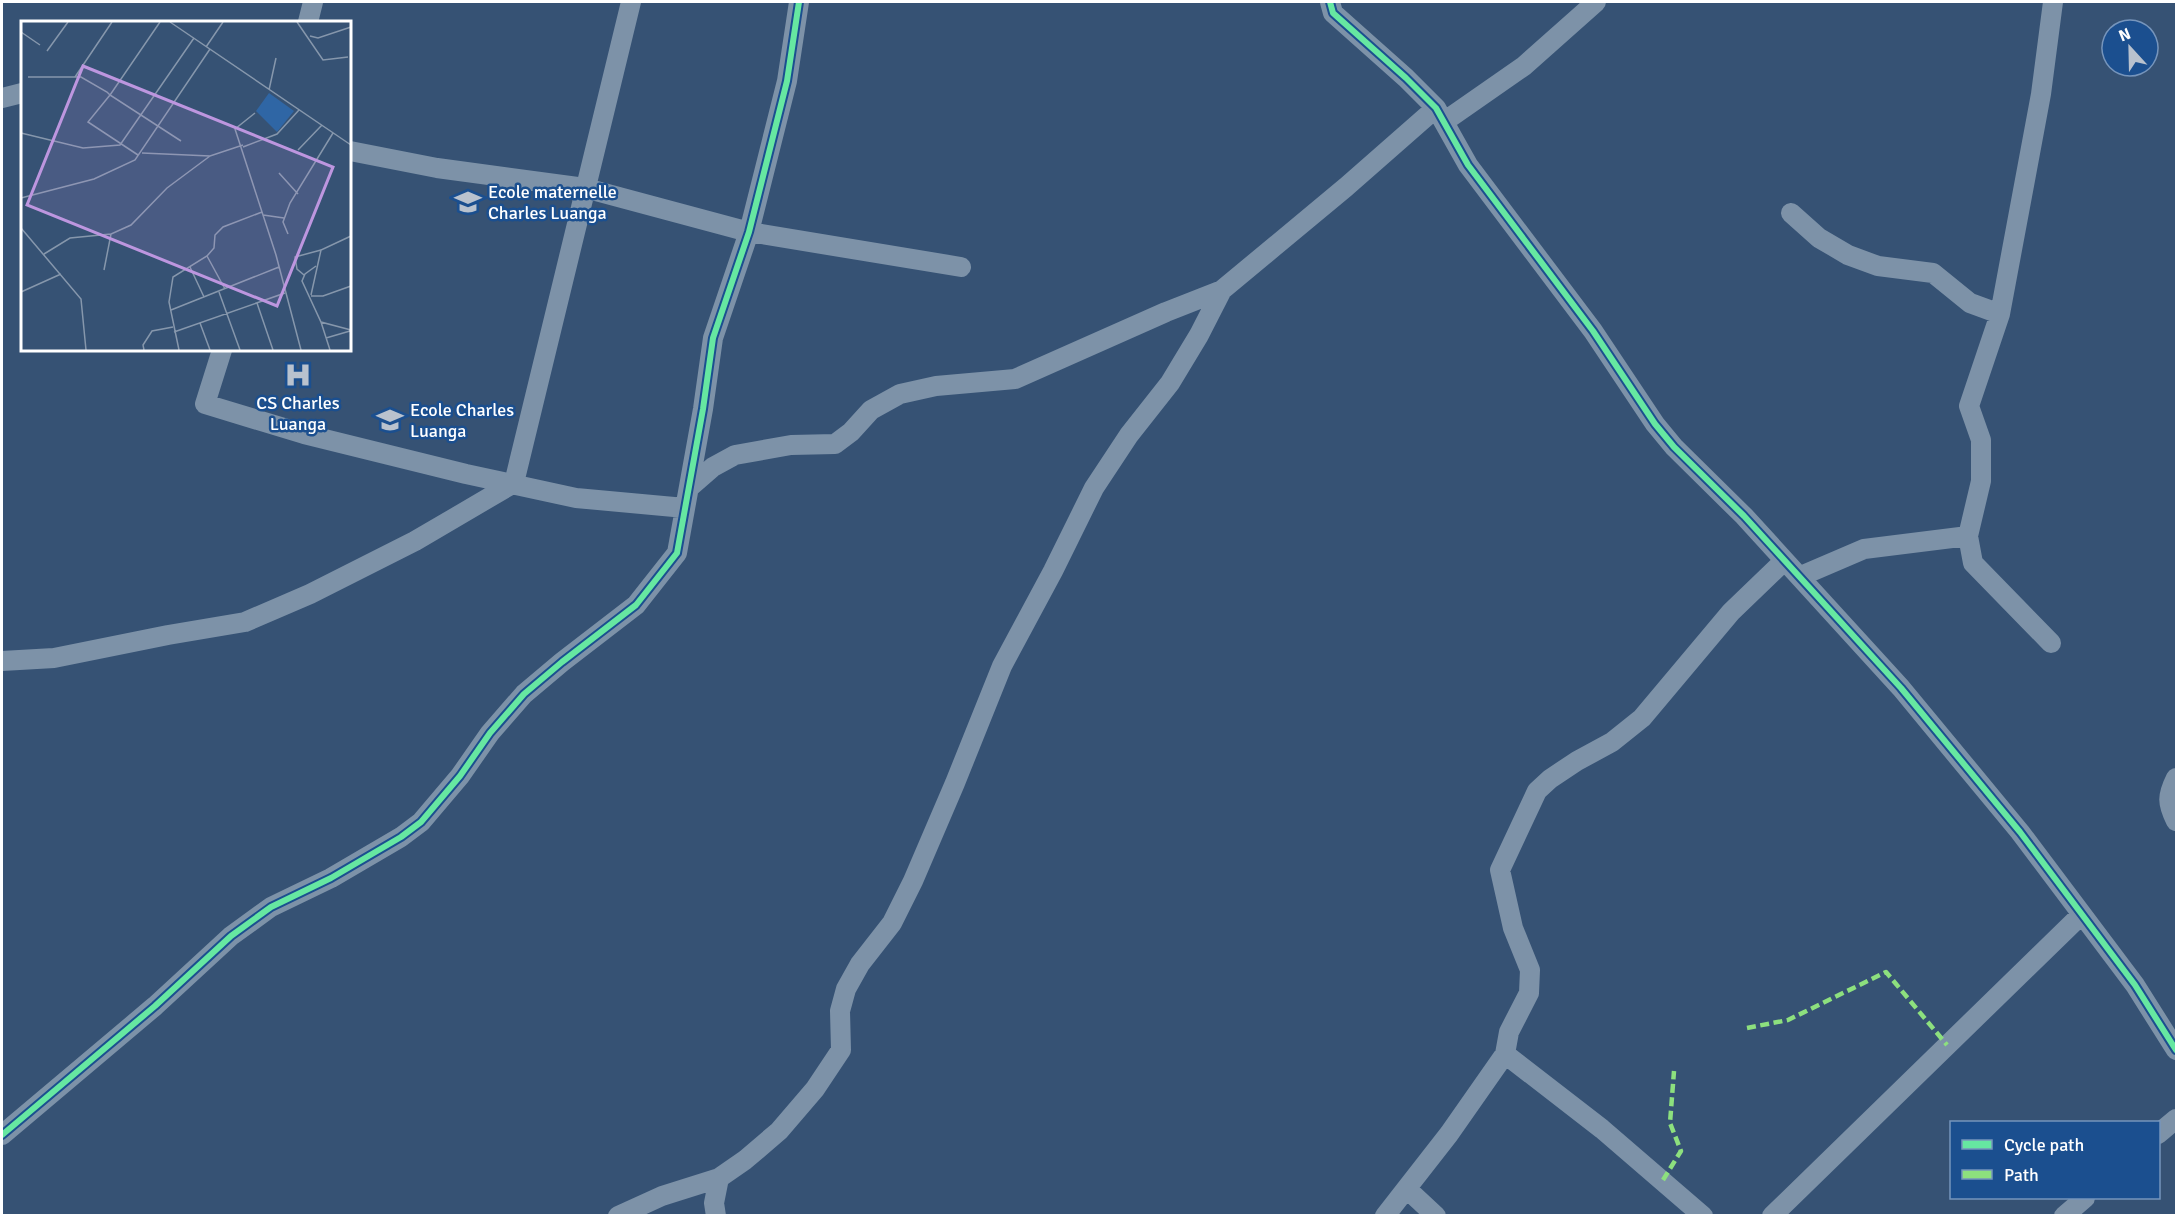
<svg xmlns="http://www.w3.org/2000/svg" width="2178" height="1217" font-family="Signika,sans-serif">
  <style>
    .lines { fill: none; stroke-linecap: round; stroke-linejoin: round }
    .minor { stroke: #7d92a8; stroke-width: 20 }
    .quiet { stroke: #8de07e; stroke-width: 4.5; stroke-dasharray: 9 4.5; stroke-linecap: butt }
    .cycleway-casing { stroke: #1b4f8f; stroke-width: 10 }
    .cycleway { stroke: #66e7a1; stroke-width: 6 }
    .labels { text-anchor: middle; dominant-baseline: central; stroke-width: 5; stroke-linejoin: round; paint-order: stroke }
    .poi-label { font-size: 18px; fill: #fff; stroke: #1b4f8f; text-anchor: start }
    .inset-road { fill: none; stroke: #8697ac; stroke-width: 1.5 }
    .view { fill: #bd96df; fill-opacity: 0.15; stroke: #bd96df; stroke-width: 3 }
    .inset-edge { fill: none; stroke: #fff; stroke-width: 3 }
  </style>
  <rect width="100%" height="100%" fill="#365274"/>
  <g class="lines">
    <path class="minor" d="M 1330,2 L 1333,13 L 1406,78 L 1436,108 L 1468,165 L 1593,331 L 1655,424 L 1674,447 L 1744,516 L 1901,688 L 2020,832 L 2135,985 L 2176,1050
      M 308,22 L 313,2
      M 2,98 L 22,93
      M 1445,121 L 1524,66 L 1596,2
      M 350,151 L 437,168 L 585,188 L 749,232 L 961,267
      M 1791,213 L 1819,238 L 1848,255 L 1878,266 L 1933,273 L 1970,303 L 2000,314
      M 222,350 L 205,404 L 304,434 L 466,474 L 576,498 L 685,508
      M 690,487 L 713,467 L 735,455 L 791,445 L 835,444 L 851,432 L 871,410 L 900,394 L 936,386 L 1015,379 L 1166,312 L 1222,290 L 1346,187 L 1436,108
      M 1801,576 L 1864,549 L 1968,536
      M 2051,643 L 1973,563 L 1968,536 L 1981,481 L 1981,440 L 1969,406 L 2000,314 L 2041,94 L 2053,2
      M 2,661 L 54,658 L 168,635 L 245,622 L 310,594 L 415,541 L 514,483 L 631,2
      M 2176,778 C 2167,796 2167,803 2176,821
      M 1505,1054 L 1602,1129 L 1703,1216
      M 2158,1134 L 2176,1119
      M 2,1135 L 155,1006 L 231,936 L 271,907 L 331,878 L 401,837 L 421,822 L 460,776 L 490,733 L 524,694 L 562,662 L 636,605 L 677,553 L 703,409 L 713,338 L 749,232 L 787,81 L 799,2
      M 1407,1189 L 1436,1216
      M 618,1216 L 662,1196 L 719,1178
      M 716,1216 L 714,1203 L 719,1178 L 745,1160 L 779,1131 L 815,1089 L 841,1050 L 840,1011 L 846,989 L 860,964 L 892,923 L 913,881 L 955,783 L 1002,666 L 1053,571 L 1094,488 L 1129,435 L 1170,383 L 1199,335 L 1222,290
      M 1385,1216 L 1449,1134 L 1505,1054 L 1509,1032 L 1529,993 L 1530,970 L 1513,928 L 1500,870 L 1537,791 L 1550,779 L 1577,761 L 1612,742 L 1642,718 L 1731,612 L 1784,561
      M 1772,1216 L 2081,915
      M 2064,1216 L 2085,1198"/>
    <path class="quiet" d="M 1747,1028 L 1788,1020 L 1886,972 L 1947,1045
      M 1663,1180 L 1681,1151 L 1670,1123 L 1674,1071"/>
    <defs>
      <path id="cycleway" d="M 1330,2 L 1333,13 L 1406,78 L 1436,108 L 1468,165 L 1593,331 L 1655,424 L 1674,447 L 1744,516 L 1901,688 L 2020,832 L 2135,985 L 2176,1050
        M 2,1135 L 155,1006 L 231,936 L 271,907 L 331,878 L 401,837 L 421,822 L 460,776 L 490,733 L 524,694 L 562,662 L 636,605 L 677,553 L 703,409 L 713,338 L 749,232 L 787,81 L 799,2"/>
    </defs>
    <use href="#cycleway" class="cycleway-casing"/>
    <use href="#cycleway" class="cycleway"/>
  </g>
  <defs>
    <symbol id="school-bare" viewBox="-9 -9 18 18"><path d="M0-5L7-2L0 1L-7-2ZM-4 1L0 2.5L4 1V4Q0 6-4 4Z" fill="#b9c2ce" stroke="#1b4f8f" stroke-width="2.5" paint-order="stroke"/></symbol>
    <symbol id="hospital-bare" viewBox="-9 -9 18 18"><path d="M-5-5h3v3.5h4V-5h3V5h-3V1.5h-4V5h-3Z" fill="#b9c2ce" stroke="#1b4f8f" stroke-width="2.5" paint-order="stroke"/></symbol>
  </defs>
  <g fill-rule="evenodd">
    <use href="#school-bare" x="449" y="183" width="38" height="38"/>
    <use href="#hospital-bare" x="279" y="356" width="38" height="38"/>
    <use href="#school-bare" x="371" y="401" width="38" height="38"/>
  </g>
  <g class="labels">
    <g class="poi-label">
      <text x="488" y="192">Ecole maternelle<tspan x="488" dy="21">Charles Luanga</tspan></text>
      <text x="298" y="403" text-anchor="middle">CS Charles<tspan x="298" dy="21">Luanga</tspan></text>
      <text x="410" y="410">Ecole Charles<tspan x="410" dy="21">Luanga</tspan></text>
    </g>
  </g>
  <g transform="translate(21 21)">
    <rect width="330" height="330" fill="#365274"/>
    <path d="M 248,72 L 273,90 L 256,111 L 235,90 Z" fill="#2f66a5"/>
    <path class="inset-road" d="M 139,1 L 89,74 L 160,120M 149,1 L 330,124M 276,1 L 302,39 L 327,36M 0,11 L 19,24M 289,15 L 297,17 L 330,6M 185,26 L 202,1M 26,30 L 47,1M 7,56 L 60,56 L 86,71 L 89,74 L 67,101 L 117,134M 54,56 L 91,1M 248,69 L 255,37M 234,92 L 214,108 L 255,234 L 280,329M 0,112 L 62,127 L 99,124 L 173,17M 222,126 L 256,113 L 278,89M 277,129 L 301,104M 121,132 L 189,135 L 222,124M 258,152 L 277,173M 0,177 L 73,158 L 114,139 L 189,28M 242,194 L 263,197M 0,207 L 60,278 L 65,329M 267,213 L 262,201 L 269,182 L 312,112M 23,233 L 49,217 L 90,213M 186,235 L 204,268M 295,245 L 284,253 L 281,260 L 300,301 L 330,309M 169,246 L 183,276M 83,249 L 90,213 L 110,204 L 146,167 L 189,135M 283,254 L 276,248 L 274,236 L 300,229M 0,271 L 40,253M 198,271 L 219,329M 290,274 L 300,229 L 330,215M 290,275 L 302,275 L 330,265M 236,282 L 252,329M 150,289 L 258,246M 300,301 L 309,329M 179,302 L 189,329M 153,311 L 264,272M 305,317 L 329,310M 123,329 L 122,324 L 131,310 L 152,306M 158,329 L 148,281 L 152,256 L 186,235 L 193,227 L 194,214 L 202,206 L 241,191"/>
    <path class="view" d="M 62,45 L 312,146 L 256,285 L 6,184 Z"/>
    <rect width="330" height="330" class="inset-edge"/>
  </g>
  <rect width="2178" height="1217" fill="none" stroke="#ffffff" stroke-width="6"/>
  <rect x="1950" y="1121" width="210" height="78" fill="#1b4f8f" stroke="#7695bc" stroke-width="1.5"/>
  <rect x="1962" y="1140" width="30" height="9" fill="#66e7a1" stroke="#7695bc" stroke-width="1.5"/>
  <text x="2004" y="1151" font-size="18" fill="#ffffff">Cycle path</text>
  <rect x="1962" y="1170" width="30" height="9" fill="#8de07e" stroke="#7695bc" stroke-width="1.5"/>
  <text x="2004" y="1181" font-size="18" fill="#ffffff">Path</text>
  <g transform="translate(2130 48) rotate(338)"><circle r="28" fill="#1b4f8f" stroke="#7695bc" stroke-width="1.5"/>
  <path d="M0-4.5L10 22L0 15L-10 22Z" fill="#b9c2ce"/>
  <text y="-9" font-size="16" font-weight="bold" text-anchor="middle" fill="#ffffff">N</text>
  </g>
</svg>
